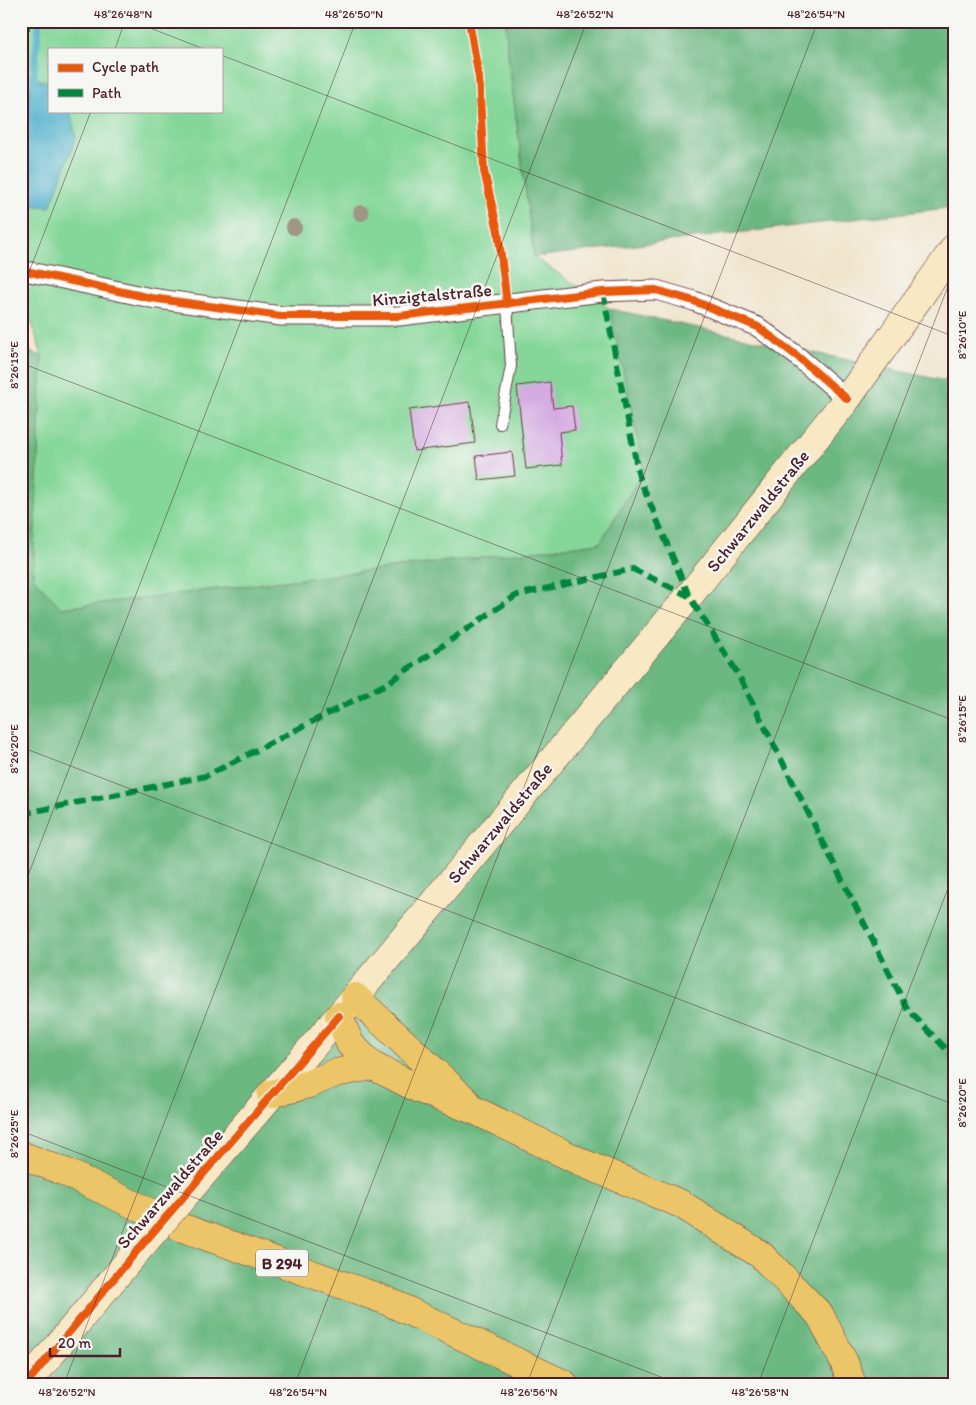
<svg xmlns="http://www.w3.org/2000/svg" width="976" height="1405" font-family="Itim,sans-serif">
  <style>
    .green { fill: #85d799; stroke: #687b62; fill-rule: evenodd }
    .forest { fill: #6cb881; stroke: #5b6c56 }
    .water { fill: #4cafcc; stroke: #4b677c }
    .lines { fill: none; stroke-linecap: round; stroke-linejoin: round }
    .stream { stroke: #4cafcc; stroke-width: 7 }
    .building { fill: #d5ace2 }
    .lane-casing { stroke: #633d43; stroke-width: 12 }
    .street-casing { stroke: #633d43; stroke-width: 21 }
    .secondary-casing { stroke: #633d43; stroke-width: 29 }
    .primary-casing { stroke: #633d43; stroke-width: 29 }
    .lane { stroke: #fff; stroke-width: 10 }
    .street { stroke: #fff; stroke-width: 19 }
    .secondary { stroke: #f8e8c3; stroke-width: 28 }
    .primary { stroke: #edc569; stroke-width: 28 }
    .secondary-bridge-casing { stroke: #633d43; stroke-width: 29; stroke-linecap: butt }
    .secondary-bridge { stroke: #f8e8c3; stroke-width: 28 }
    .quiet { stroke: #00873e; stroke-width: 6; stroke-dasharray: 12 6; stroke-linecap: butt }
    .cycleway-casing { stroke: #f6f6f2; stroke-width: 11 }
    .cycleway { stroke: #e8590c; stroke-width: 8 }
    .tree { fill: #9f9686 }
    .ticks { fill: none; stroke: #4a1f2b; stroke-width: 1; stroke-opacity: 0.45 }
    .labels { text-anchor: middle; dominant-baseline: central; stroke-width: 5; stroke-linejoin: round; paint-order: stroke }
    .shield { fill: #f6f6f2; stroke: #7e6067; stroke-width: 1 }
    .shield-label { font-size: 16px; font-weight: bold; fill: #4a1f2b }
    .street-label { font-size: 18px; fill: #4a1f2b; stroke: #f6f6f2 }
    .neatline { fill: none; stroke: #4a1f2b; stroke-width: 2 }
    .ticks-label { font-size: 12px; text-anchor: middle; fill: #4a1f2b }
  </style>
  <rect width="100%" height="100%" fill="#f6f6f2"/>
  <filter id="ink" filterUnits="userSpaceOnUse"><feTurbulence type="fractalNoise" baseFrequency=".02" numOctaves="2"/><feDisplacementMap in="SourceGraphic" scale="10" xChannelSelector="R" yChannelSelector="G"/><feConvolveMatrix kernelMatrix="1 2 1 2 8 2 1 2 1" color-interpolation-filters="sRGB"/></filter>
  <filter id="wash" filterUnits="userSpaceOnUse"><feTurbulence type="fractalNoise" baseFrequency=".0096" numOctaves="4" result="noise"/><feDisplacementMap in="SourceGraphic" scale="20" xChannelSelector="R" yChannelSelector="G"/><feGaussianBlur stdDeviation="1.12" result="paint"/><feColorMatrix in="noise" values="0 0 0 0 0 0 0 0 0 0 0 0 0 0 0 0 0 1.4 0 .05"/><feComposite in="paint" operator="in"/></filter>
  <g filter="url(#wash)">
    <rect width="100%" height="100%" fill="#f0e5cc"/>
    <path class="green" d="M 25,21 L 506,21 L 507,46 L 534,257 L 610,309 L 644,470 L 600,543 L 61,608 L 33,577 L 42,356 L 21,287 L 21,63 ZM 49,49 L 221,49 L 221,111 L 49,111 Z"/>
    <path class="forest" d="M 506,21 L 955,21 L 955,207 L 534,257 L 507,46 Z
      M 610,309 L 955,383 L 955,1384 L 21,1384 L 21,349 L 42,356 L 33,577 L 61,608 L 600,543 L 644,470 Z"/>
    <path class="water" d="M 31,78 L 49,82 L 49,111 L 70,111 L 76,138 L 50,207 L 21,205 L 21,178 Z"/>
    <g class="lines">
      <path class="stream" d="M 33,86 L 39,21
        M 21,213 L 23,196
        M 21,421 L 21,430"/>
    </g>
    <g id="blocks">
      <path class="building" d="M 550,382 L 553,408 L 572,406 L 575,430 L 559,432 L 562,465 L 526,469 L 517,386 Z
        M 470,402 L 475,443 L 414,451 L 409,410 Z
        M 512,452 L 515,476 L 479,480 L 476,456 Z"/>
    </g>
  </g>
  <g filter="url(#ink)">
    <use href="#blocks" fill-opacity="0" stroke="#633d43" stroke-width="1"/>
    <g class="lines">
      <defs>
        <path id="lane" d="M 500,424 L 511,366 L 507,304"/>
        <path id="street" d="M 21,270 L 151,298 L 281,316 L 399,316 L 603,292 L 656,290 L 694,301 L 758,327 L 797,356 L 847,399"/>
        <path id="secondary" d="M 210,1166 L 339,1016 L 689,596 L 847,399 L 955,247
          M 26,1384 L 136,1252"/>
        <path id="primary" d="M 355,997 L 466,1101
          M 339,1016 L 350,1044 L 373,1066 L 419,1089 L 476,1111 L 585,1164 L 681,1204 L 761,1255 L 820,1315 L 844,1362 L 852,1384
          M 271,1094 L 309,1084 L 335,1073 L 373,1066
          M 21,1155 L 65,1172 L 183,1228 L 385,1300 L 564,1384"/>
      </defs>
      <use href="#lane" class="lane-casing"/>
      <use href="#street" class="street-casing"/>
      <use href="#secondary" class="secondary-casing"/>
      <use href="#primary" class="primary-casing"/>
      <use href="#lane" class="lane"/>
      <use href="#street" class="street"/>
      <use href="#secondary" class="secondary"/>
      <use href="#primary" class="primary"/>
      <defs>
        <path id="secondary-bridge" d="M 136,1252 L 210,1166"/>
      </defs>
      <use href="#secondary-bridge" class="secondary-bridge-casing"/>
      <use href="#secondary-bridge" class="secondary-bridge"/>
      <path class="quiet" d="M 21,27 L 30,27
        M 603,292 L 639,477 L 689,596 L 738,674 L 908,1010 L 955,1058
        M 21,814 L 206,776 L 386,684 L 517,595 L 633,569 L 689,596"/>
      <defs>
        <path id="cycleway" d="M 469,21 L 479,78 L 484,171 L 498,231 L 507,304
          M 21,270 L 151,298 L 281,316 L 399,316 L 603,292 L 656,290 L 694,301 L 758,327 L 797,356 L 847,399
          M 26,1384 L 136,1252 L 339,1016"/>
      </defs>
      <use href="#cycleway" class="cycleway-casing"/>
      <use href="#cycleway" class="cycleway"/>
    </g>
    <g class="tree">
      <circle cx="361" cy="213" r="8"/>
      <circle cx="294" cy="227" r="8"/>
    </g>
  </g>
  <path class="ticks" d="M 132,21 L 204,49M 115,49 L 125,21M 221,55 L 955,337M 21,293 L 91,111M 21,363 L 955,721M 21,747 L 955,1105M 21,894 L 356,21M 21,1131 L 679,1384M 64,1384 L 587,21M 295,1384 L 818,21M 527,1384 L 955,268M 758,1384 L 955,870"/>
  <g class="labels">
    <rect class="shield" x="256" y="1249.5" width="52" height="27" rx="4"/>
    <g class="shield-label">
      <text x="282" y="1263">B 294</text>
    </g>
    <g class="street-label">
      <text transform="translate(432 295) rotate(-5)">Kinzigtalstraße</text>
      <text transform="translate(758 511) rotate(-51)">Schwarzwaldstraße</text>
      <text transform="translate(500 823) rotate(-50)">Schwarzwaldstraße</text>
      <text transform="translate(170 1189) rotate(-49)">Schwarzwaldstraße</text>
    </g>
  </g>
  <rect width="976" height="1405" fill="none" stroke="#f6f6f2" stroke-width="55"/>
  <rect x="48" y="48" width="175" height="65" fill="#f6f6f2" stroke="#b1a0a2"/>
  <rect x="58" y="64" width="25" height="8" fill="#e8590c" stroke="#b1a0a2"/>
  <text x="92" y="72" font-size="15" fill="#4a1f2b">Cycle path</text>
  <rect x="58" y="89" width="25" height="8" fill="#00873e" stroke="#b1a0a2"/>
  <text x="92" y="98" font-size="15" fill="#4a1f2b">Path</text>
  <path d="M50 1348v8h70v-8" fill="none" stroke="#4a1f2b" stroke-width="2.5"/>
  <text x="58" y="1348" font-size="15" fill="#4a1f2b" stroke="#f6f6f2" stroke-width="4" paint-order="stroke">20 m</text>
  <rect x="28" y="28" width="920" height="1350" class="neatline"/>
  <g class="ticks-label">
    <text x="123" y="18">48°26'48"N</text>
    <text x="354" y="18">48°26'50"N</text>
    <text x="585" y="18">48°26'52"N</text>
    <text x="816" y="18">48°26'54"N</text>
    <text transform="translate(962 335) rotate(-90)" y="4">8°26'10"E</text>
    <text transform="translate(14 365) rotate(-90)" y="4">8°26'15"E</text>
    <text transform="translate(962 719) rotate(-90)" y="4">8°26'15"E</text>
    <text transform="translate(14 749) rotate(-90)" y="4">8°26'20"E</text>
    <text transform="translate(962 1103) rotate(-90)" y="4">8°26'20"E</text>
    <text transform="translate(14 1134) rotate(-90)" y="4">8°26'25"E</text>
    <text x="67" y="1396">48°26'52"N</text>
    <text x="298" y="1396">48°26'54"N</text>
    <text x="529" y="1396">48°26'56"N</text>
    <text x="760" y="1396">48°26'58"N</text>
  </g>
</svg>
